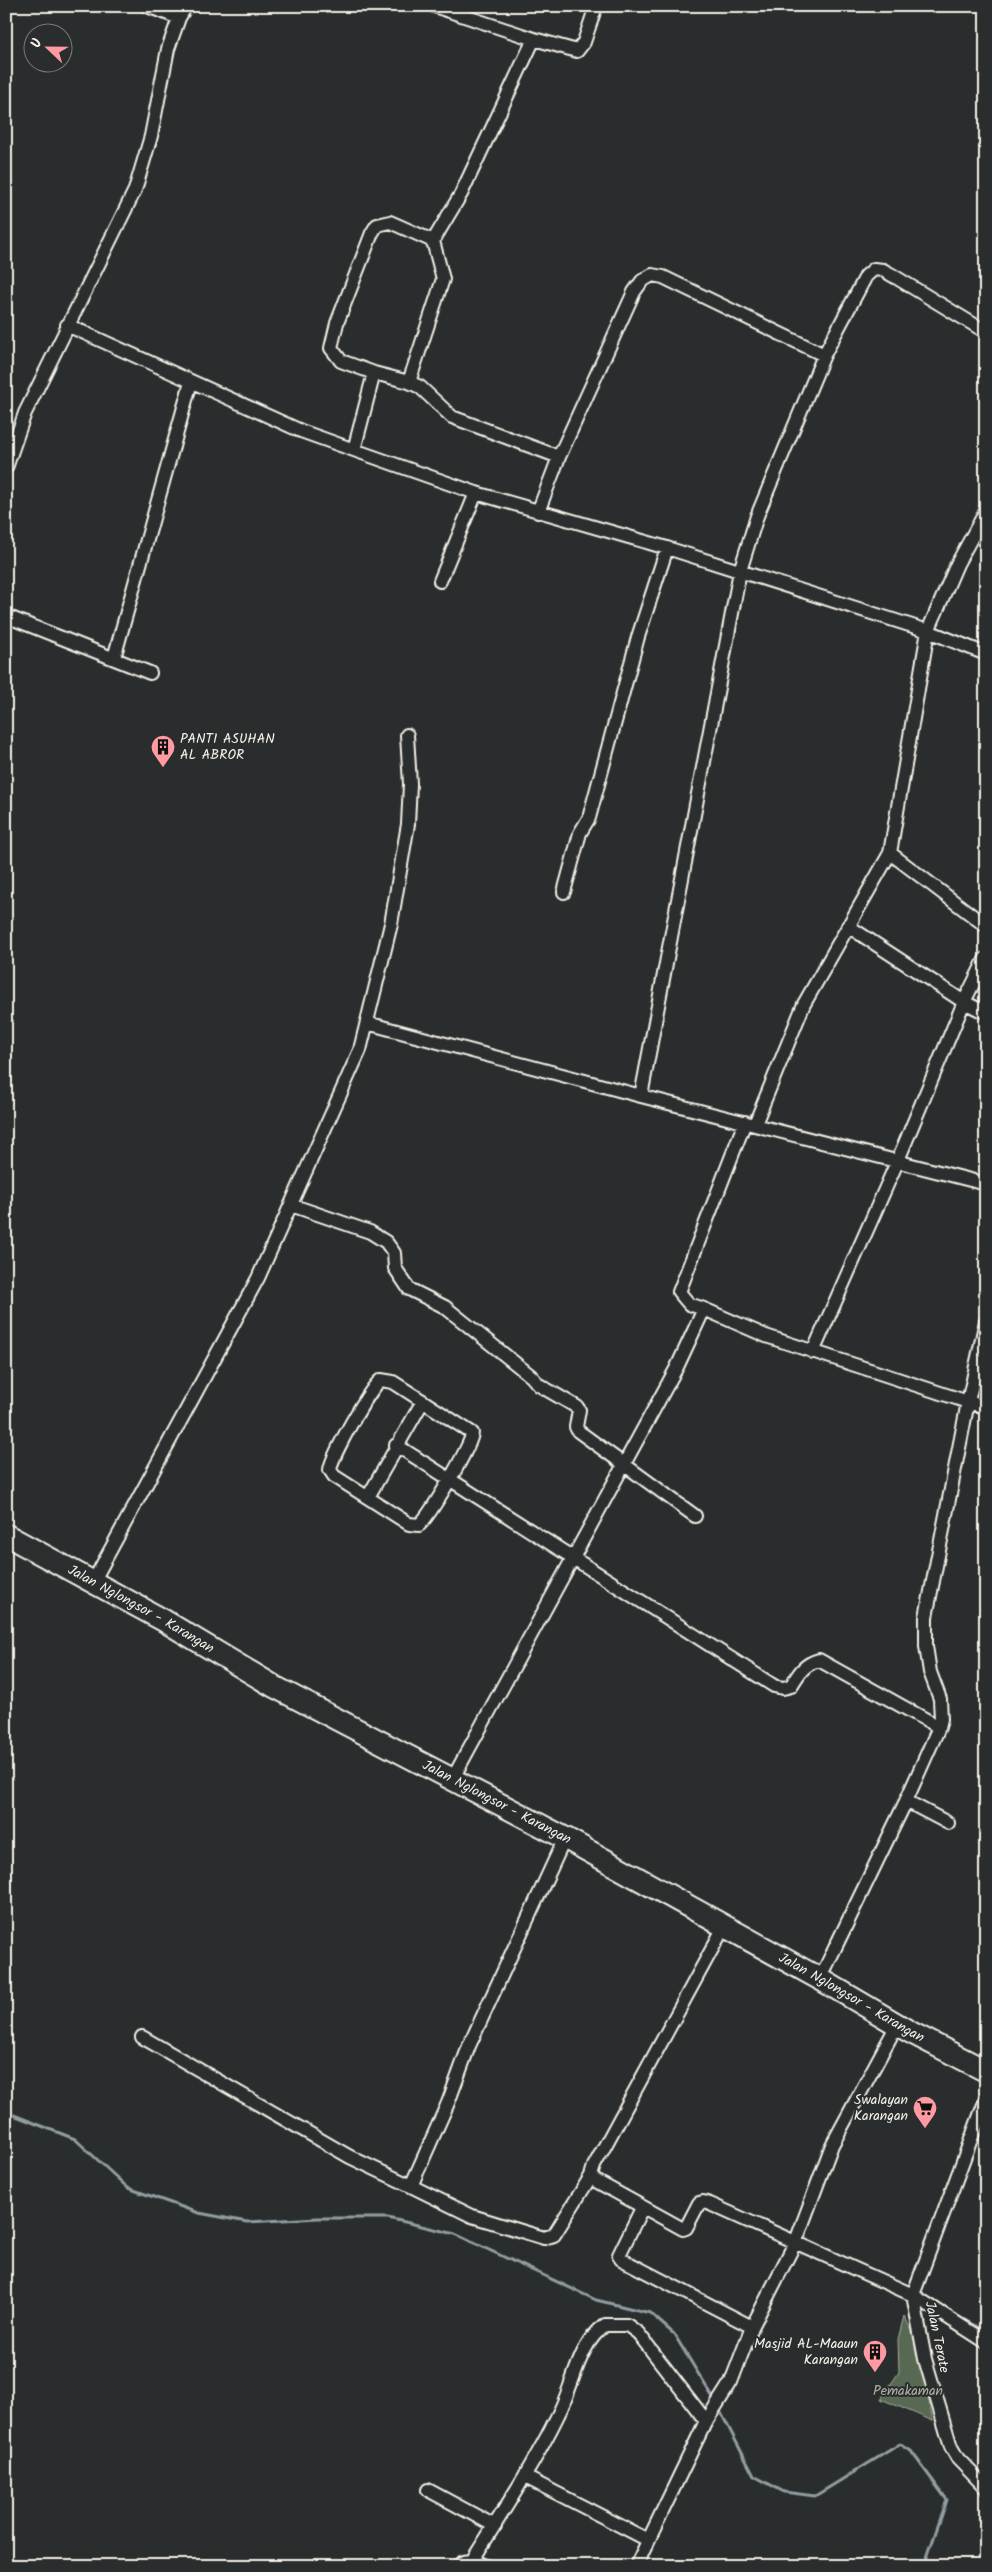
<svg xmlns="http://www.w3.org/2000/svg" width="992" height="2572" font-family="Kalam,sans-serif">
  <style>
    .green { fill: #586953; stroke: #a6ad9e }
    .lines { fill: none; stroke-linecap: round; stroke-linejoin: round }
    .stream { stroke: #919da2; stroke-width: 3 }
    .minor-casing { stroke: #f4f1e8; stroke-width: 16 }
    .trunk-casing { stroke: #f4f1e8; stroke-width: 25 }
    .minor { stroke: #2a2d2e; stroke-width: 12 }
    .trunk { stroke: #2a2d2e; stroke-width: 21 }
    .labels { text-anchor: middle; dominant-baseline: central; stroke-width: 4; stroke-linejoin: round; paint-order: stroke }
    .poi-label { font-size: 14px; fill: #f4f1e8; stroke: #2a2d2e; text-anchor: end }
    .street-label { font-size: 14px; fill: #f4f1e8; stroke: #2a2d2e }
    .park-label { font-size: 14px; fill: #aeb4a5; stroke: #2a2d2e }
  </style>
  <rect width="100%" height="100%" fill="#2a2d2e"/>
  <filter id="ink" filterUnits="userSpaceOnUse"><feTurbulence type="fractalNoise" baseFrequency=".02" numOctaves="2"/><feDisplacementMap in="SourceGraphic" scale="10" xChannelSelector="R" yChannelSelector="G"/><feConvolveMatrix kernelMatrix="1 2 1 2 8 2 1 2 1" color-interpolation-filters="sRGB"/></filter>
  <g filter="url(#ink)">
    <path class="green" d="M 904,2316 L 915,2336 L 933,2421 L 881,2399 L 899,2372 L 898,2339 Z"/>
    <g class="lines">
      <path class="stream" d="M 6,2112 L 75,2139 L 128,2188 L 199,2213 L 247,2222 L 318,2218 L 388,2218 L 455,2234 L 596,2300 L 650,2313 L 674,2334 L 715,2401
        M 945,2309 L 986,2332
        M 719,2409 L 754,2476 L 784,2492 L 815,2496 L 900,2444 L 911,2451 L 947,2500 L 924,2566"/>
      <defs>
        <path id="minor" d="M 147,6 L 179,18
          M 534,39 L 577,51 L 584,42 L 596,6
          M 67,325 L 301,431 L 354,450 L 476,493 L 667,548 L 928,631 L 890,853 L 986,926
          M 374,373 L 409,382 L 420,387 L 452,417 L 559,457
          M 409,382 L 443,279 L 433,241
          M 354,450 L 374,373 L 341,361 L 331,348 L 337,323 L 372,233 L 377,225 L 390,222 L 433,241 L 461,194 L 534,39 L 434,6
          M 6,468 L 25,413 L 135,190 L 151,136 L 168,49 L 179,18 L 186,6
          M 986,511 L 957,564 L 928,631 L 986,654
          M 538,512 L 559,457 L 634,292 L 642,281 L 652,275 L 663,277 L 824,355 L 866,276 L 874,269 L 883,270 L 897,278 L 986,332
          M 440,581 L 476,493
          M 6,616 L 150,673
          M 114,658 L 191,382
          M 564,892 L 580,833 L 589,818 L 638,637 L 667,548
          M 848,926 L 964,1002 L 986,958
          M 367,1023 L 641,1096 L 986,1184
          M 641,1096 L 740,571 L 757,516 L 824,355
          M 755,1124 L 804,1004 L 890,853
          M 291,1205 L 370,1232 L 386,1242 L 394,1253 L 395,1268 L 409,1289 L 445,1307 L 531,1376 L 539,1385 L 577,1407 L 579,1410 L 576,1427 L 578,1431 L 695,1516
          M 704,1309 L 689,1304 L 679,1292 L 745,1122
          M 986,1321 L 968,1402 L 986,1407
          M 813,1352 L 898,1160 L 964,1002 L 986,1013
          M 381,1380 L 393,1382 L 472,1433 C 473,1443 429,1517 419,1525 L 409,1524 L 334,1476 L 330,1470 C 331,1457 370,1387 381,1380 Z
          M 396,1445 L 774,1686 L 783,1688 L 791,1686 C 799,1673 804,1664 819,1660 L 939,1727
          M 368,1497 L 423,1401
          M 93,1582 L 258,1278 L 360,1050 L 391,924 L 408,824 L 410,784 L 407,735
          M 453,1778 L 677,1367 L 704,1309 L 766,1336 L 968,1402 L 926,1617 L 926,1646 L 930,1672 L 940,1699 L 941,1719 L 939,1727 L 906,1801 L 820,1979
          M 906,1801 L 948,1823
          M 724,1927 L 594,2166 L 591,2176 L 594,2180 L 683,2229 L 686,2228 L 699,2203 L 703,2202 L 710,2204 L 913,2295 L 986,2342
          M 142,2037 L 350,2157 L 411,2186 L 448,2103 L 469,2046 L 565,1838
          M 986,2099 L 913,2295 L 925,2359 L 951,2447 L 958,2459 L 986,2488
          M 411,2186 L 472,2216 L 544,2238 L 554,2235 L 591,2176
          M 642,2208 L 619,2255 L 621,2259 L 752,2327
          M 525,2477 L 648,2540
          M 428,2490 L 495,2526
          M 472,2561 C 502,2513 533,2466 558,2415 C 574,2385 577,2346 605,2325 L 627,2325 L 638,2333 L 706,2421
          M 458,2566 C 466,2557 477,2563 487,2566
          M 636,2566 L 705,2423 L 731,2382 L 752,2327 L 796,2241 L 832,2145 L 897,2025"/>
        <g id="trunk">
          <path id="s1" d="M 6,1535 L 163,1620 L 275,1687 L 565,1838 L 820,1979 L 910,2032 L 986,2071"/>
        </g>
      </defs>
      <use href="#minor" class="minor-casing"/>
      <use href="#trunk" class="trunk-casing"/>
      <use href="#minor" class="minor"/>
      <use href="#trunk" class="trunk"/>
    </g>
  </g>
  <defs>
    <symbol id="building-pin" viewBox="-11 -11 22 30"><path d="M0 17L-7.5 6A9.5 9.5 0 1 1 7.5 6Z" fill="#ff9aa2" stroke="#2a2d2e"/><path d="M-4-6H4V6H1V3H-1V6H-4ZM-2.5-4.3h1.7v1.8h-1.7ZM.8-4.3h1.7v1.8H.8ZM-2.5-1h1.7V.8h-1.7ZM.8-1h1.7V.8H.8Z" fill="#111"/></symbol>
    <symbol id="supermarket-pin" viewBox="-11 -11 22 30"><path d="M0 17L-7.5 6A9.5 9.5 0 1 1 7.5 6Z" fill="#ff9aa2" stroke="#2a2d2e"/><path d="M-6-5.5h2.5l.6 2H6L4.5 2H-2.5L-4.4-4H-6ZM-1.5 3.2a1.3 1.3 0 1 0 .1 0ZM3 3.2a1.3 1.3 0 1 0 .1 0Z" fill="#111"/></symbol>
  </defs>
  <g fill-rule="evenodd">
    <use href="#building-pin" x="149" y="733" width="28" height="38"/>
    <use href="#supermarket-pin" x="911" y="2094" width="28" height="38"/>
    <use href="#building-pin" x="861" y="2338" width="28" height="38"/>
  </g>
  <g class="labels">
    <g class="poi-label">
      <text x="180" y="739" text-anchor="start">PANTI ASUHAN<tspan x="180" dy="16">AL ABROR</tspan></text>
      <text x="908" y="2100">Swalayan<tspan x="908" dy="16">Karangan</tspan></text>
      <text x="858" y="2344">Masjid AL-Maaun<tspan x="858" dy="16">Karangan</tspan></text>
    </g>
    <g class="street-label">
      <text stroke="none"><textPath href="#s1" startOffset="154">Jalan Nglongsor - Karangan</textPath></text>
      <text stroke="none"><textPath href="#s1" startOffset="559">Jalan Nglongsor - Karangan</textPath></text>
      <text stroke="none"><textPath href="#s1" startOffset="964">Jalan Nglongsor - Karangan</textPath></text>
      <text transform="translate(937 2337) rotate(78)">Jalan Terate</text>
    </g>
    <g class="park-label">
      <text x="908" y="2391">Pemakaman</text>
    </g>
  </g>
  <rect width="992" height="2572" fill="none" stroke="#2a2d2e" stroke-width="25"/>
  <rect x="12" y="12" width="967" height="2547" fill="none" stroke="#f4f1e8" stroke-width="2" filter="url(#ink)"/>
  <g transform="translate(48 48) rotate(292)"><circle r="24" fill="#2a2d2e" stroke="#7b7b78"/>
  <path d="M0-4L9 19L0 12L-9 19Z" fill="#ff9aa2"/>
  <text y="-8" font-size="14" font-weight="bold" text-anchor="middle" fill="#f4f1e8">U</text>
  </g>
</svg>
